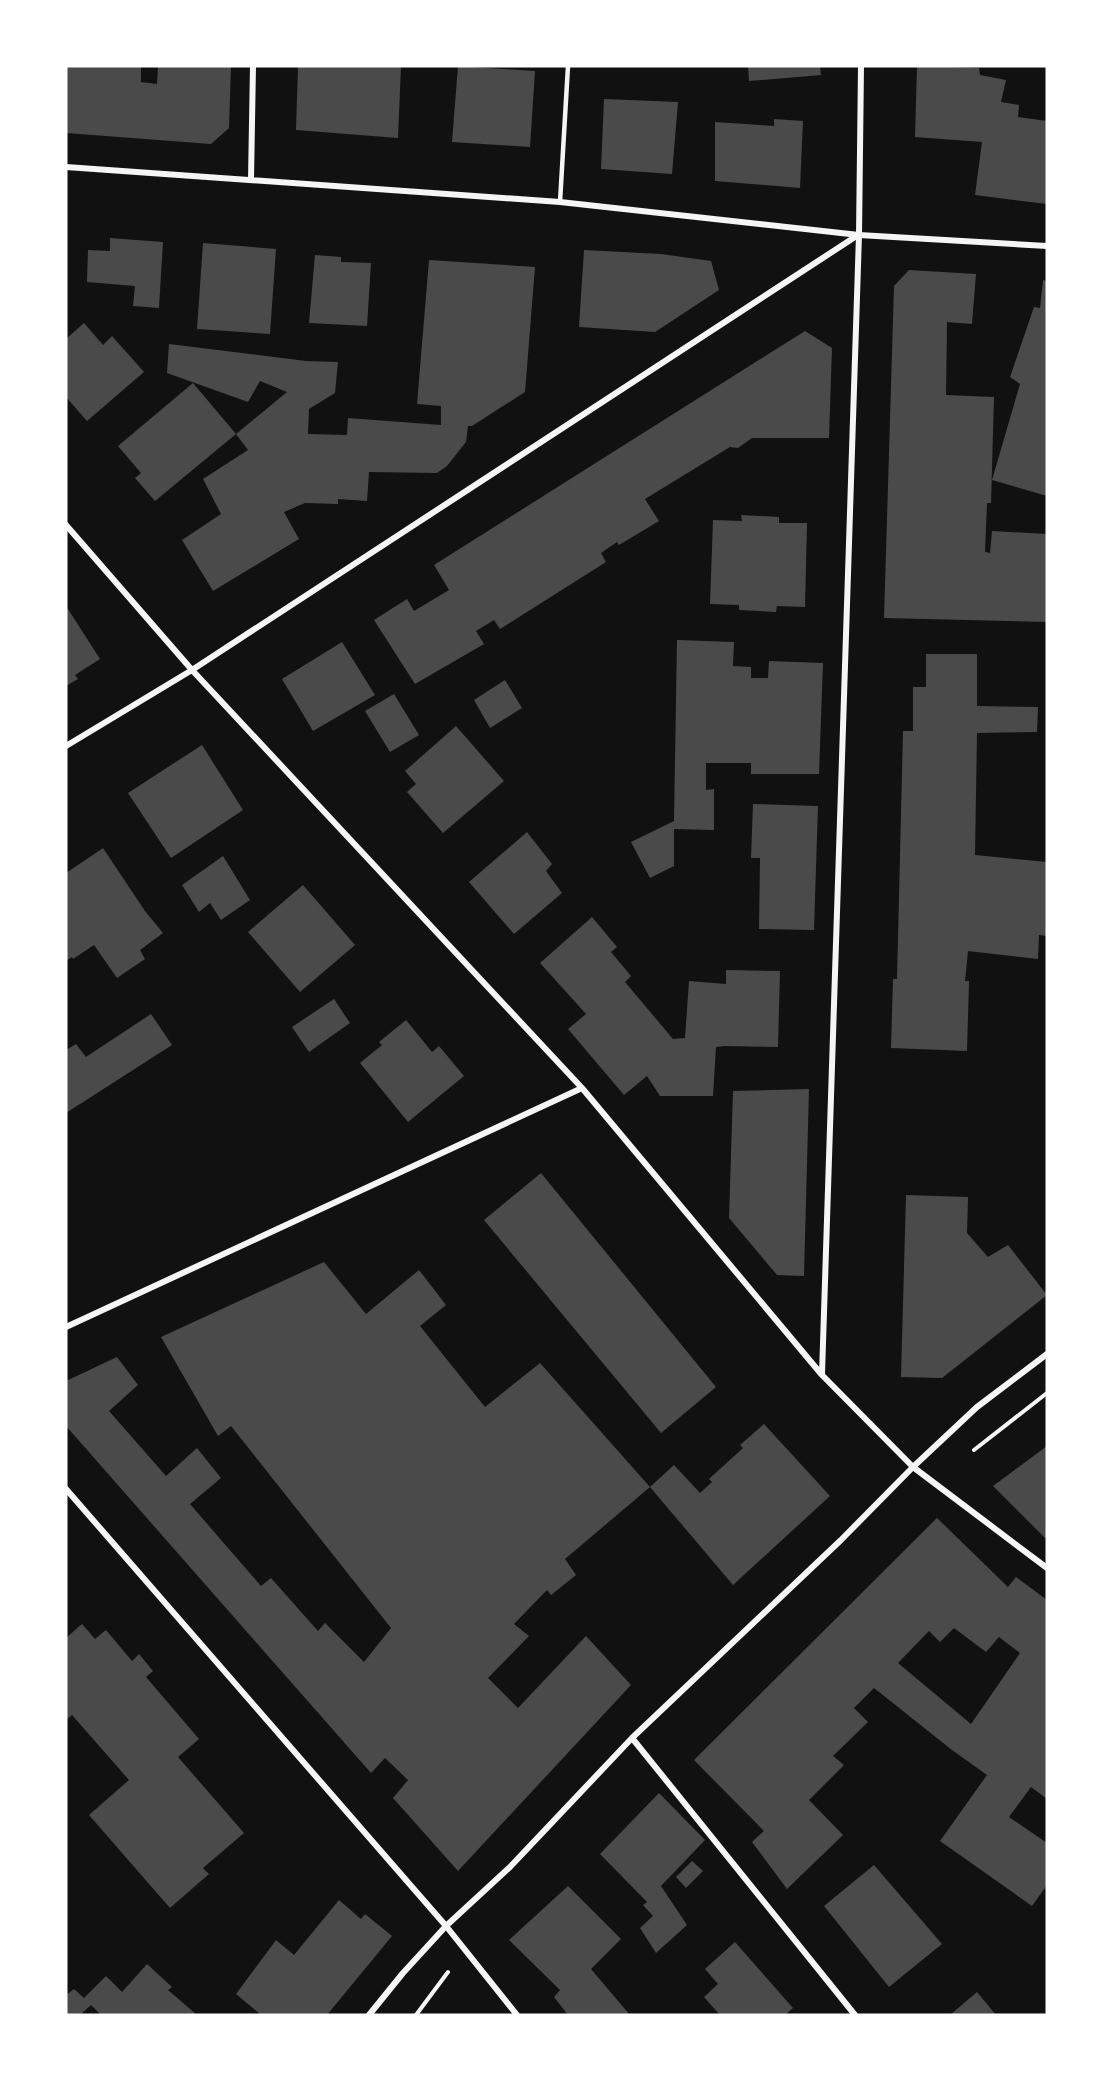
<svg xmlns="http://www.w3.org/2000/svg" width="1113" height="2081" font-family="'IBM Plex Sans',sans-serif">
  <style>
    .building { fill: #4a4a4a; fill-rule: evenodd }
    .lines { fill: none; stroke-linecap: round; stroke-linejoin: round }
    .path { stroke: #f5f5f5; stroke-width: 4 }
    .service { stroke: #f5f5f5; stroke-width: 4.5 }
    .minor { stroke: #f5f5f5; stroke-width: 6 }
  </style>
  <rect width="100%" height="100%" fill="#111"/>
  <path class="building" d="M 66,66 L 141,66 L 141,82 L 157,84 L 158,66 L 231,66 L 229,128 L 211,144 L 66,133 Z
    M 298,66 L 401,66 L 398,138 L 296,130 Z
    M 458,66 L 535,71 L 530,147 L 452,142 Z
    M 748,66 L 820,66 L 821,75 L 749,81 Z
    M 917,66 L 979,68 L 980,75 L 1006,80 L 1001,102 L 1019,105 L 1018,117 L 1047,121 L 1047,204 L 975,195 L 982,142 L 915,137 Z
    M 604,99 L 678,102 L 672,174 L 601,169 Z
    M 774,119 L 803,121 L 800,188 L 715,181 L 715,122 L 774,126 Z
    M 110,238 L 163,242 L 159,308 L 133,306 L 135,286 L 87,282 L 88,250 L 110,251 Z
    M 203,243 L 276,249 L 270,334 L 197,329 Z
    M 584,250 L 661,254 L 711,261 L 719,290 L 655,332 L 579,327 Z
    M 315,255 L 341,257 L 341,262 L 371,263 L 367,326 L 309,323 Z
    M 429,260 L 535,267 L 525,392 L 472,426 L 468,426 L 466,442 L 447,466 L 437,473 L 369,472 L 367,501 L 338,499 L 338,504 L 305,503 L 284,512 L 299,539 L 213,591 L 182,540 L 221,514 L 203,479 L 248,450 L 236,434 L 287,392 L 260,381 L 248,402 L 167,373 L 169,344 L 306,361 L 338,362 L 335,393 L 309,409 L 308,434 L 347,435 L 348,418 L 441,425 L 441,406 L 417,404 Z
    M 909,270 L 976,274 L 972,324 L 947,322 L 946,395 L 994,397 L 991,503 L 987,503 L 985,552 L 990,553 L 992,531 L 1047,534 L 1047,622 L 884,618 L 894,286 Z
    M 1043,280 L 1047,281 L 1047,496 L 992,480 L 1020,384 L 1010,377 L 1034,307 L 1040,308 Z
    M 84,323 L 103,345 L 112,336 L 144,372 L 87,421 L 66,397 L 66,339 Z
    M 805,331 L 832,348 L 829,438 L 752,438 L 738,448 L 730,447 L 645,499 L 659,521 L 619,545 L 617,542 L 601,553 L 606,562 L 500,629 L 494,620 L 476,631 L 484,644 L 415,684 L 374,620 L 407,599 L 414,611 L 449,590 L 434,565 Z
    M 193,383 L 236,434 L 155,501 L 135,478 L 141,473 L 118,446 Z
    M 741,515 L 779,517 L 779,523 L 807,523 L 805,607 L 777,606 L 776,612 L 739,610 L 739,605 L 710,604 L 713,520 L 742,521 Z
    M 66,606 L 100,659 L 75,675 L 78,679 L 66,686 Z
    M 677,640 L 734,642 L 733,666 L 751,667 L 751,678 L 768,678 L 769,661 L 823,663 L 819,774 L 751,774 L 751,763 L 706,763 L 706,790 L 714,789 L 714,830 L 674,829 L 674,866 L 650,878 L 631,842 L 674,821 Z
    M 342,642 L 375,695 L 313,731 L 282,679 Z
    M 926,654 L 977,654 L 977,706 L 1038,707 L 1037,732 L 977,733 L 975,855 L 1047,862 L 1047,936 L 1039,935 L 1038,959 L 968,951 L 965,981 L 969,981 L 967,1051 L 891,1048 L 893,979 L 897,979 L 903,731 L 913,731 L 913,687 L 926,687 Z
    M 505,680 L 522,708 L 490,728 L 474,700 Z
    M 394,694 L 419,735 L 390,752 L 365,711 Z
    M 456,726 L 504,781 L 443,833 L 407,792 L 416,784 L 405,771 Z
    M 202,745 L 243,810 L 171,858 L 128,793 Z
    M 753,804 L 818,806 L 814,930 L 759,929 L 760,858 L 751,858 Z
    M 527,832 L 552,864 L 546,871 L 562,893 L 514,934 L 469,882 Z
    M 103,848 L 145,911 L 163,933 L 140,950 L 145,959 L 117,978 L 94,945 L 73,959 L 72,957 L 66,961 L 66,873 Z
    M 223,856 L 250,900 L 221,920 L 210,903 L 199,912 L 182,885 Z
    M 303,885 L 355,945 L 300,992 L 248,932 Z
    M 592,917 L 617,947 L 611,952 L 631,976 L 625,982 L 673,1039 L 685,1038 L 689,981 L 726,984 L 726,970 L 780,971 L 778,1047 L 724,1046 L 716,1047 L 713,1096 L 660,1096 L 647,1076 L 624,1095 L 568,1029 L 586,1014 L 540,963 Z
    M 334,999 L 350,1023 L 309,1052 L 292,1027 Z
    M 151,1014 L 172,1045 L 66,1113 L 66,1050 L 76,1044 L 86,1057 Z
    M 406,1020 L 432,1052 L 439,1046 L 464,1076 L 408,1122 L 360,1063 L 382,1045 L 379,1042 Z
    M 809,1089 L 804,1276 L 777,1275 L 729,1218 L 733,1091 Z
    M 541,1173 L 716,1387 L 661,1433 L 484,1220 Z
    M 906,1195 L 968,1197 L 967,1233 L 988,1257 L 1008,1245 L 1047,1295 L 942,1378 L 901,1377 Z
    M 324,1262 L 366,1314 L 419,1270 L 446,1305 L 420,1326 L 485,1407 L 540,1363 L 650,1487 L 674,1465 L 700,1493 L 712,1482 L 709,1479 L 743,1448 L 740,1445 L 764,1424 L 830,1496 L 733,1585 L 650,1487 L 565,1559 L 576,1575 L 551,1595 L 547,1590 L 514,1624 L 529,1636 L 488,1678 L 518,1708 L 586,1636 L 631,1685 L 458,1871 L 393,1798 L 408,1780 L 385,1758 L 371,1773 L 66,1426 L 66,1381 L 117,1357 L 138,1385 L 109,1411 L 166,1476 L 197,1448 L 221,1478 L 190,1504 L 261,1586 L 271,1578 L 318,1631 L 325,1623 L 364,1662 L 391,1628 L 231,1426 L 218,1436 L 161,1337 Z
    M 1047,1446 L 1047,1540 L 993,1486 Z
    M 937,1518 L 1008,1587 L 1016,1577 L 1047,1600 L 1047,1799 L 1031,1787 L 1009,1817 L 1047,1843 L 1047,1885 L 1032,1906 L 940,1841 L 987,1775 L 952,1750 L 874,1688 L 854,1708 L 868,1722 L 833,1756 L 844,1765 L 809,1800 L 843,1835 L 787,1889 L 752,1842 L 764,1831 L 694,1760 ZM 954,1628 L 986,1652 L 999,1637 L 1020,1653 L 971,1724 L 898,1663 L 929,1631 L 940,1642 Z
    M 82,1624 L 95,1639 L 106,1630 L 132,1661 L 139,1654 L 153,1671 L 146,1677 L 199,1739 L 178,1757 L 244,1833 L 203,1868 L 209,1874 L 170,1908 L 89,1815 L 129,1780 L 72,1715 L 66,1720 L 66,1638 Z
    M 659,1793 L 705,1840 L 661,1886 L 687,1925 L 656,1953 L 640,1928 L 653,1916 L 643,1905 L 647,1902 L 600,1854 Z
    M 692,1861 L 703,1871 L 686,1888 L 676,1877 Z
    M 874,1865 L 942,1944 L 889,1987 L 824,1906 Z
    M 568,1886 L 621,1939 L 591,1969 L 630,2015 L 568,2015 L 554,1997 L 560,1990 L 509,1940 Z
    M 339,1900 L 361,1919 L 365,1914 L 392,1936 L 327,2015 L 261,2015 L 236,1994 L 276,1940 L 294,1955 Z
    M 735,1942 L 793,2008 L 785,2015 L 720,2015 L 704,1997 L 718,1984 L 705,1969 Z
    M 147,1964 L 172,1987 L 168,1990 L 197,2015 L 101,2015 L 91,2005 L 80,2015 L 66,2015 L 66,1995 L 74,1989 L 84,1998 L 106,1976 L 122,1992 Z
    M 977,1992 L 996,2015 L 950,2015 Z"/>
  <g class="lines">
    <path class="path" d="M 974,1450 L 1047,1393
      M 416,2015 L 448,1972"/>
    <path class="service" d="M 560,202 L 568,66"/>
    <path class="minor" d="M 66,167 L 560,202 L 859,235 L 1047,246
      M 251,179 L 253,66
      M 66,525 L 192,670 L 582,1088 L 822,1375 L 913,1467 L 1047,1568
      M 66,746 L 192,670 L 858,235
      M 66,1327 L 582,1088
      M 822,1374 L 859,235 L 861,66
      M 66,1489 L 446,1926 L 517,2015
      M 632,1738 L 855,2015
      M 369,2015 L 403,1973 L 446,1926 L 510,1867 L 632,1738 L 841,1540 L 913,1467 L 977,1407 L 1047,1354"/>
  </g>
  <rect width="1113" height="2081" fill="none" stroke="#ffffff" stroke-width="135"/>
</svg>
